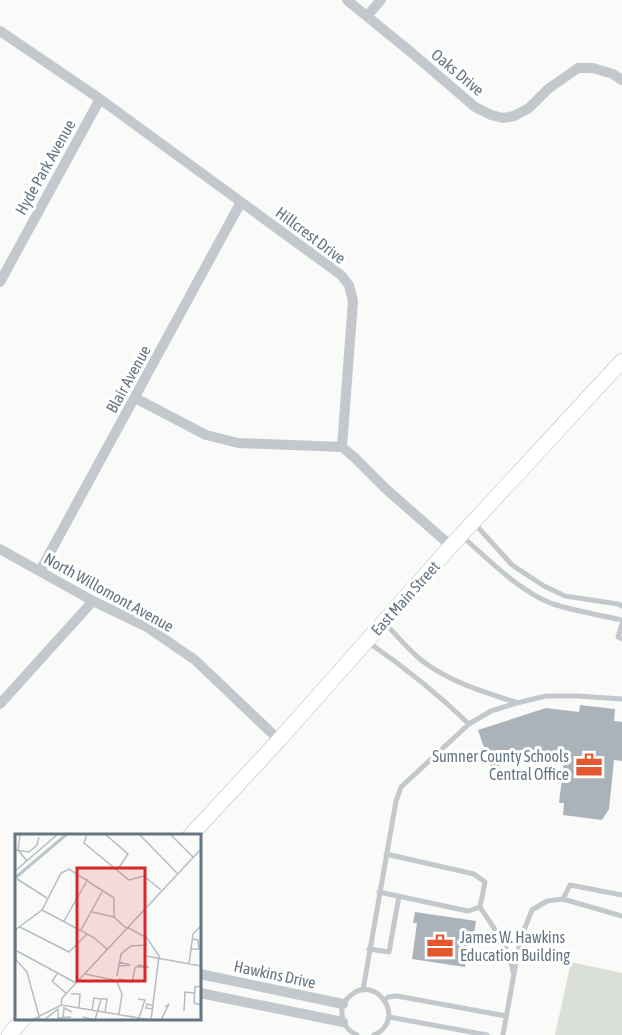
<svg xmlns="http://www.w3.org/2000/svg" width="622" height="1035" font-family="'Asap Condensed',sans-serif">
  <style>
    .green { fill: #dadfd7 }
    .building { fill: #aab3b9 }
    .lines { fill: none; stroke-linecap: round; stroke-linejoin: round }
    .secondary-casing { stroke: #b3babf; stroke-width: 16 }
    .lane { stroke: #c3c8cc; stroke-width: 5 }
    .street { stroke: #c3c8cc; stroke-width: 10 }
    .secondary { stroke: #fff; stroke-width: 15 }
    .labels { text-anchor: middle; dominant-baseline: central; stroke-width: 6; stroke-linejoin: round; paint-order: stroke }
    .street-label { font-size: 16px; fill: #657683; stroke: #fff }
    .poi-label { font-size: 16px; fill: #657683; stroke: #fff; text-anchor: end }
    .inset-river { fill: none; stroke: #bbc7cb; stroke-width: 3 }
    .inset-road { fill: none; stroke: #b5bdc2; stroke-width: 1.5 }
    .view { fill: #d62828; fill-opacity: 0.15; stroke: #d62828; stroke-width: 3 }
    .inset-edge { fill: none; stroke: #657683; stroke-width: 3 }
  </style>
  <rect width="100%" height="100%" fill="#fafaf8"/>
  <path class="green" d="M 571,962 L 622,973 L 622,1035 L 555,1035 Z"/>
  <path class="building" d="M 580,705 L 615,709 L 614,721 L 622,722 L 622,761 L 614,760 L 609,809 L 602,820 L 563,815 L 564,803 L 559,803 L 565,753 L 544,751 L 491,768 L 478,730 L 546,708 L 579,712 Z
    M 415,912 L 476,921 L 474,933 L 469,932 L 465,967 L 412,959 L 417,923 L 413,923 Z"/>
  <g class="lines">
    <defs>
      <path id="secondary" d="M 190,836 L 279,740 L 451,546 L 622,361
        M 9,1035 L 24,1018"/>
    </defs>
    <use href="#secondary" class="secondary-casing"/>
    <path class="lane" d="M 475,524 L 512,565 L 544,586 L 565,596 L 618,604 L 622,606
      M 463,537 C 489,560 520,592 553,604 C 575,611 599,615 622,620
      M 385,623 C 396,635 408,649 421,660 C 448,681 483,692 515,702
      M 622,624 L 618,637 L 622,639
      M 368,642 C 404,667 438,694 469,724
      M 379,892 L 468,911 L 480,907 L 485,882 L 474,874 L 386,854
      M 563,899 L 570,885 L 622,895
      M 480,907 C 493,927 510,948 513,972
      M 369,949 L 389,952 L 399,896
      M 363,990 L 396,801 L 401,787 L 469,724 L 491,711 L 517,703 L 546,696 L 577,696 L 622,699
      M 385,1000 L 388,997 L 397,996 L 506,1016
      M 389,1017 L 487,1035
      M 357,1035 C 348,1031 342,1023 342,1013 C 341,1007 344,1001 349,997 C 374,971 409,1019 374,1035
      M 503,1035 L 520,940 L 532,910 L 547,901 L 563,899 L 622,916"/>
    <path class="street" d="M 347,0 L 412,53 L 475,107 L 491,115 L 503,118 L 514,116 L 529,108 L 548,89 L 578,68 L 593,68 L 613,74 L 622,80
      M 367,16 L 381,0
      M 0,31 L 100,99 L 341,275 L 349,285 L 353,301 L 342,447 L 354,457 L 386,489 L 451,546
      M 0,282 L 100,99
      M 135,398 L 206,435 L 238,443 L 342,447
      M 0,549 L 93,601 L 147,627 L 195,660 L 279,740
      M 40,571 L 241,202
      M 0,704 L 93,601
      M 200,974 L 343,1004
      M 200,993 L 343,1022"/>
    <use href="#secondary" class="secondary"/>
  </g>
  <defs>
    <symbol id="office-bare" viewBox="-9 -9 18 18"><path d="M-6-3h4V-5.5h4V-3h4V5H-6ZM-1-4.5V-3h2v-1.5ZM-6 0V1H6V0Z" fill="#e4572e" stroke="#fff" stroke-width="2.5" paint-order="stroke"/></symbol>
  </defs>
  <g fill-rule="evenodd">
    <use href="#office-bare" x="570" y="746" width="38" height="38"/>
    <use href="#office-bare" x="421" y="927" width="38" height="38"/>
  </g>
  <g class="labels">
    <g class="street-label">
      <text transform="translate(458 72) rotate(40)">Oaks Drive</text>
      <text transform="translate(45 167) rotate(-61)">Hyde Park Avenue</text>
      <text transform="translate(311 235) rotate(37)">Hillcrest Drive</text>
      <text transform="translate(128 379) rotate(-61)">Blair Avenue</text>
      <text transform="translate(109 592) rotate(29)">North Willomont Avenue</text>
      <text transform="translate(405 598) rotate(-48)">East Main Street</text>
      <text transform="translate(275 974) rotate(12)">Hawkins Drive</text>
    </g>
    <g class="poi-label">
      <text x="569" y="756">Sumner County Schools<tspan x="569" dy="18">Central Office</tspan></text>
      <text x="460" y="937" text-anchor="start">James W. Hawkins<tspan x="460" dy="18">Education Building</tspan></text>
    </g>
  </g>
  <g transform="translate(15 834)">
    <rect width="186" height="186" fill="#fafaf8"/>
    <path class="inset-river" d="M 0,44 L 52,0"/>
    <path class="inset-road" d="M 5,0 L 3,16 L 12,27M 72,0 L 69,9 L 114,46 L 129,42 L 146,56M 90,0 L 113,20 L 103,35M 124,0 L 162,39M 155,0 L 178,23M 0,16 L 14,18 L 22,11 L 24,3M 0,37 L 43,0M 2,45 L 32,64M 27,76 L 78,103 L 92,115M 77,78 L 99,83M 49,87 L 73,45M 5,93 L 54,118 L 72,100M 112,93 L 132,104 L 144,122 L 136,186M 1,95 L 1,126 L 12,138 L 25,186M 0,96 L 27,76 L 46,39 L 54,35 L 99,64 L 99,83 L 111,94M 66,96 L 88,56M 176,115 L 184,115 L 183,106 L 177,105M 2,117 L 61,149M 131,122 L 186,132M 174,130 L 178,100 L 186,92M 104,132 L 115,131 L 104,128M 42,140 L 37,147 L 52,160M 70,140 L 99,146M 102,142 L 106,120 L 116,112 L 131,111 L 130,104M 104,145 L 117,148 L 120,134 L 124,131 L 134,133 L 123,133M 102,148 L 107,160 L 104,180M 186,152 L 180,153 L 179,169 L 186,171M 56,160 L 65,160 L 64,174M 86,165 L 92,165 L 90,178M 123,165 L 130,166 L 124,184M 46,171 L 47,164 L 186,15M 138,175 L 131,174 L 132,170 L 139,172M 169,177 L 170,158 L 179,159M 68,183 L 80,186 L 86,165 L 79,164 L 77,176M 48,184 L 49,174 L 57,178M 17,186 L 46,171 L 136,186M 29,186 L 43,175 L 43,184 L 56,183M 146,186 L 154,170 L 150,173"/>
    <path class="view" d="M 62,34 L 130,34 L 130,147 L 62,147 Z"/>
    <rect width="186" height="186" class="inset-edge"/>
  </g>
</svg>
